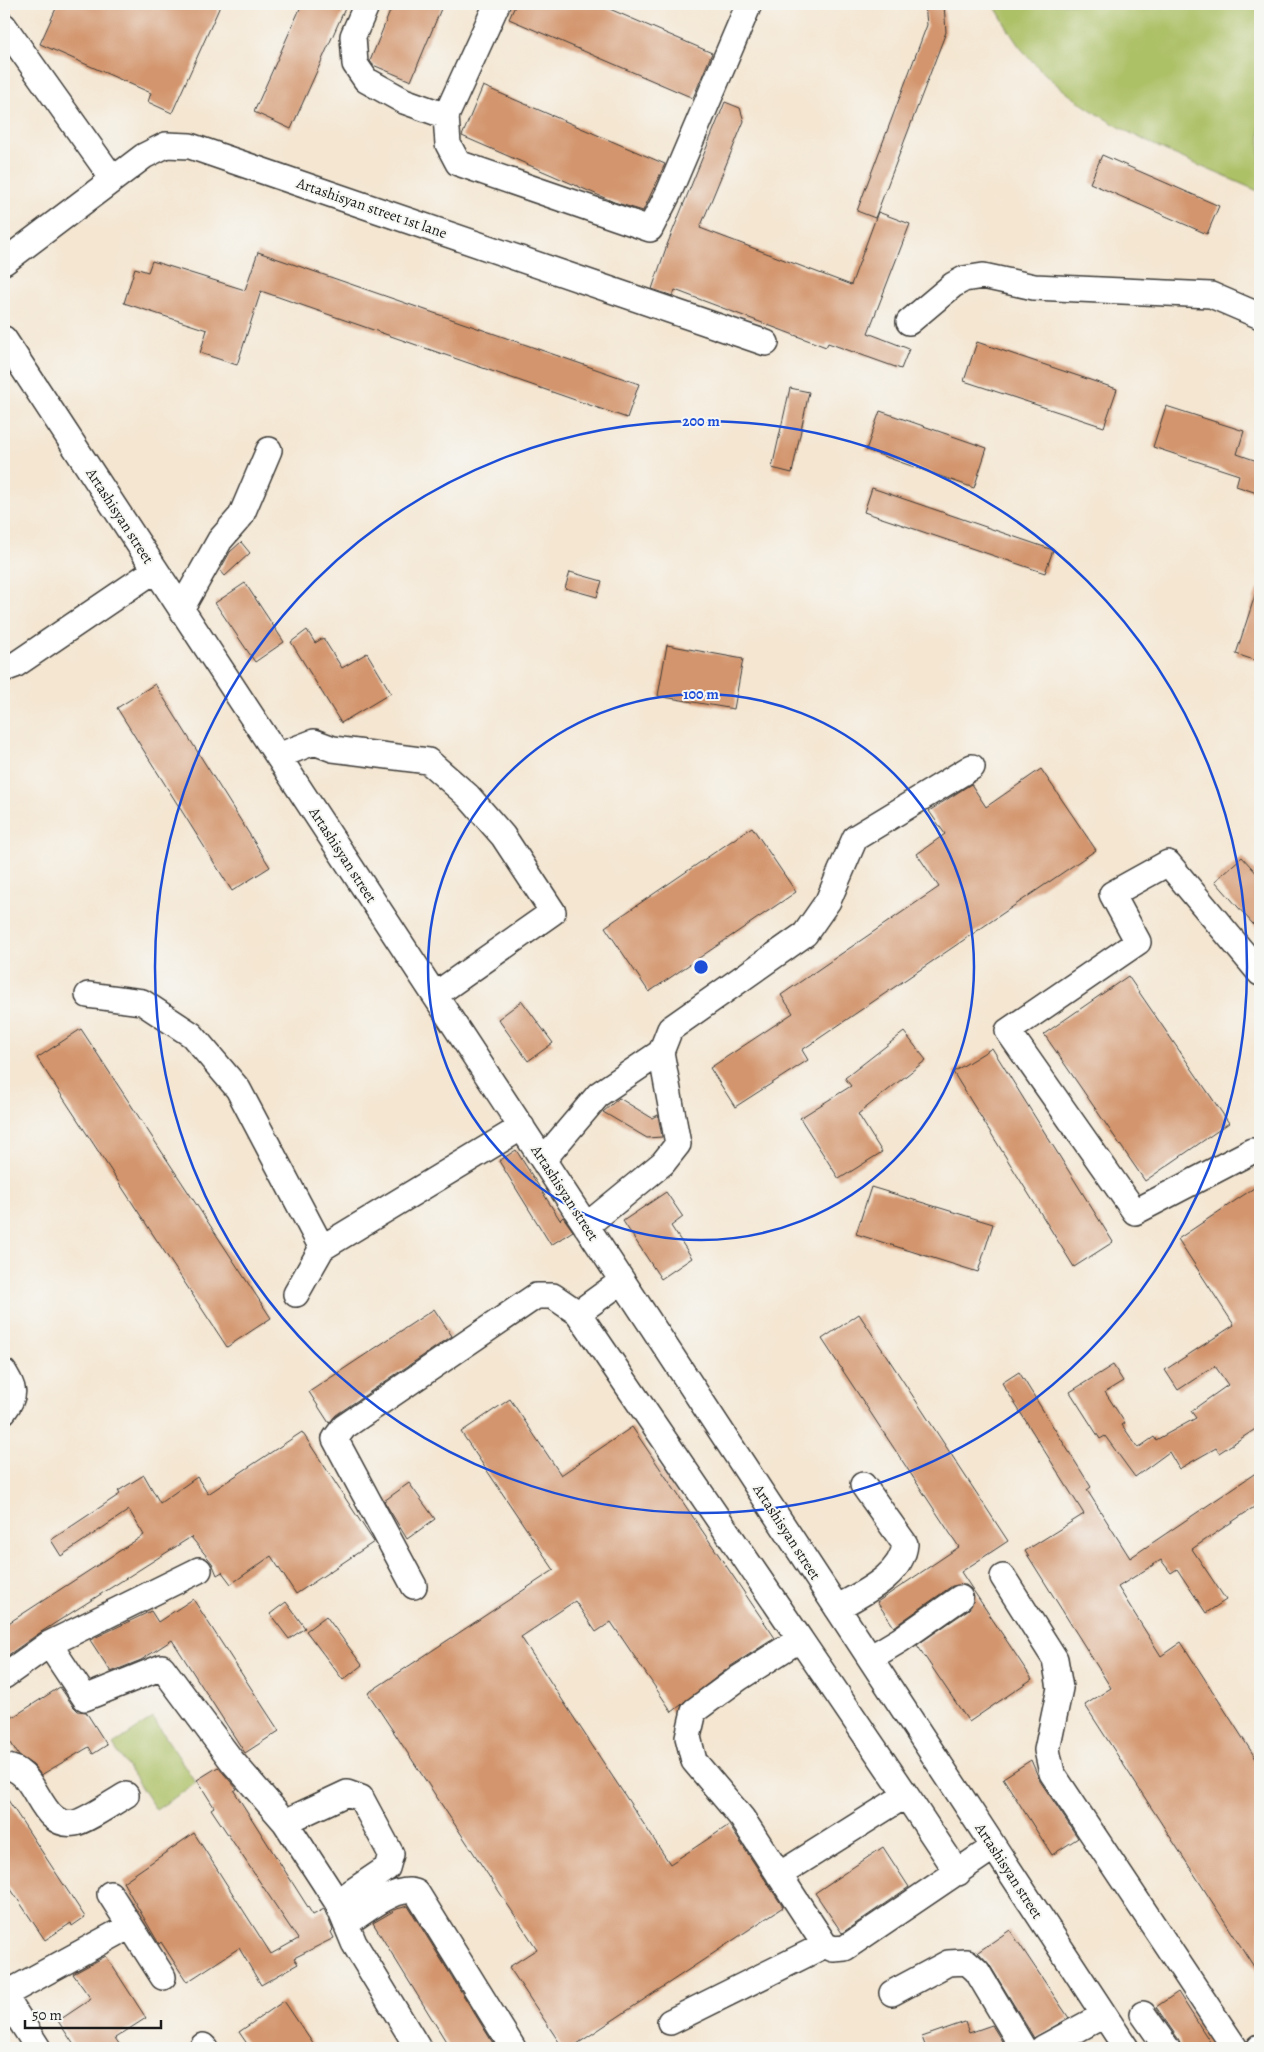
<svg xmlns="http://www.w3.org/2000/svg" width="1264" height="2052" font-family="Alegreya,serif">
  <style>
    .green { fill: #acc065; stroke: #646e40 }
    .building { fill: #d3956d }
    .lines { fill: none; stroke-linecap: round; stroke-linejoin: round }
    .minor-casing { stroke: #3c3a37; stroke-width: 28 }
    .minor { stroke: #fff; stroke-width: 25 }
    .ring { fill: none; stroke: #1d4ed8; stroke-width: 2.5 }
    .labels { text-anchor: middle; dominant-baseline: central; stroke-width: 4; stroke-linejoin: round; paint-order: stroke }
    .street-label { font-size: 15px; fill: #1c1c1c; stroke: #f6f6f2 }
    .centre { fill: #1d4ed8; stroke: #f6f6f2; stroke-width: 2.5 }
    .ring-label { font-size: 15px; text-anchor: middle; font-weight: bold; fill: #1d4ed8; stroke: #f6f6f2; stroke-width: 4; stroke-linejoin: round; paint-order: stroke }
  </style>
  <rect width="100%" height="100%" fill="#f6f6f2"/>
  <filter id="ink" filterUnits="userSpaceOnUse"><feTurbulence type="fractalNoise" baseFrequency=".02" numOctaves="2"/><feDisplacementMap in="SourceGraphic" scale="10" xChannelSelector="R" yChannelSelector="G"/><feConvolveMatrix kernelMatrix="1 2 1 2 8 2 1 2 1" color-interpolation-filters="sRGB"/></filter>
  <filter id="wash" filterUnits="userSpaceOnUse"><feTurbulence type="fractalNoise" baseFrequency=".0096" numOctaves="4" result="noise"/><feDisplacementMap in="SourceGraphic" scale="20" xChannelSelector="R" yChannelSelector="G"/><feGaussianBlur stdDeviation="1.12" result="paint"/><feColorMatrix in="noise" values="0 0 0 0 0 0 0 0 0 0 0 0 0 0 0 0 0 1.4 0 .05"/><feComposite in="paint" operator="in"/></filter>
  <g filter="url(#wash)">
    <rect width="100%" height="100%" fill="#f4e6d1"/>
    <path class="green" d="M 993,4 L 1260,4 L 1260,192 C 1175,154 1079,121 1019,46 C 1009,33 1002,17 993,4 Z
      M 153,1718 L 196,1783 L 156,1810 L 113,1745 Z"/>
    <g id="blocks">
      <path class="building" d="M 58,4 L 221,4 L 172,113 L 148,102 L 151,93 L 40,44 Z
        M 302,4 L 347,4 L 291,129 L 254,112 Z
        M 393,4 L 443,4 L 411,81 L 373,65 L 370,61 Z
        M 516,4 L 598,4 L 712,53 L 693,98 L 509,19 Z
        M 925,4 L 944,4 L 946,32 L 875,218 L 857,211 L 927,25 Z
        M 483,86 L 665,164 L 643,211 L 614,202 L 462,136 Z
        M 725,102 L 740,108 L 744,121 L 700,228 L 851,285 L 878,212 L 910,224 L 868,333 L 909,349 L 901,369 L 828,343 L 826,347 L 675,290 L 673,296 L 652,289 L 667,245 Z
        M 1102,155 L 1219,206 L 1207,234 L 1090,183 Z
        M 258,252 L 639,384 L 627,418 L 261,291 L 237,365 L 200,353 L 207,330 L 124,303 L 135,268 L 148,272 L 152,261 L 245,290 Z
        M 977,342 L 1117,389 L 1104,427 L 964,381 Z
        M 790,388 L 809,392 L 792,473 L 772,468 Z
        M 1166,406 L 1244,431 L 1237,454 L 1260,462 L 1260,494 L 1236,486 L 1239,475 L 1153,447 Z
        M 880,411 L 987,448 L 974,488 L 866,450 Z
        M 872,488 L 1053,550 L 1045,573 L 864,512 Z
        M 241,542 L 250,553 L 225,576 L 220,570 L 230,552 Z
        M 570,572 L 602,581 L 597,597 L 565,588 Z
        M 245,583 L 284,642 L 255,662 L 215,603 Z
        M 1257,589 L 1260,589 L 1260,662 L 1236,654 Z
        M 307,630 L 315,643 L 323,638 L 342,668 L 367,653 L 391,693 L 341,723 L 291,642 Z
        M 667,645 L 743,659 L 734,709 L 658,696 Z
        M 155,684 L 270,867 L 232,891 L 117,708 Z
        M 1041,769 L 1096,850 L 802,1050 L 808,1060 L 735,1107 L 710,1068 L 793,1013 L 781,995 L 939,887 L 917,854 L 945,834 L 929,811 L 971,784 L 986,807 Z
        M 752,827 L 796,892 L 649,992 L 605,927 Z
        M 1242,857 L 1260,877 L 1260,932 L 1215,881 Z
        M 1128,976 L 1229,1123 L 1145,1181 L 1044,1034 Z
        M 522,1001 L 553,1043 L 528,1061 L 498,1019 Z
        M 81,1029 L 271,1318 L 227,1347 L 37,1058 Z
        M 904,1032 L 926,1060 L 858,1114 L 882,1152 L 839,1179 L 800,1118 L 851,1086 L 845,1078 Z
        M 992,1048 L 1113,1242 L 1074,1267 L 953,1072 Z
        M 619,1098 L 652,1118 L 658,1115 L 662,1137 L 647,1138 L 603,1112 Z
        M 516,1150 L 560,1220 L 563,1217 L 573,1231 L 551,1245 L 499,1161 Z
        M 1260,1184 L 1260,1426 L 1219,1453 L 1216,1448 L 1179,1469 L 1169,1452 L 1135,1477 L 1105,1436 L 1100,1439 L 1070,1392 L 1113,1365 L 1123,1381 L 1105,1392 L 1125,1423 L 1122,1425 L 1138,1448 L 1154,1437 L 1156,1440 L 1196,1418 L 1191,1411 L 1228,1385 L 1215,1366 L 1178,1390 L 1165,1370 L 1234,1325 L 1178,1239 Z
        M 871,1187 L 993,1224 L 978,1272 L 856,1234 Z
        M 666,1192 L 683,1217 L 671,1226 L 692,1258 L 661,1279 L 623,1221 Z
        M 434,1309 L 452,1336 L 336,1415 L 329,1423 L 309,1392 Z
        M 859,1314 L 1008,1541 L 961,1572 L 1032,1679 L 969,1722 L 917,1645 L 969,1609 L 974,1597 L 971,1589 L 966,1585 L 952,1586 L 894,1627 L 877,1602 L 959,1547 L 822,1339 Z
        M 1019,1372 L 1091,1487 L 1087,1490 L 1130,1558 L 1260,1470 L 1260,1503 L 1192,1549 L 1226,1600 L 1206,1613 L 1177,1569 L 1171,1573 L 1161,1560 L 1118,1587 L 1161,1656 L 1181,1642 L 1260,1765 L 1260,1976 L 1085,1705 L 1111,1688 L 1025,1551 L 1084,1514 L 1002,1383 Z
        M 510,1399 L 561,1475 L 632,1427 L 775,1638 L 731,1666 L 672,1712 L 611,1622 L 596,1632 L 575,1601 L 521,1637 L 670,1864 L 729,1825 L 783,1907 L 571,2048 L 563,2048 L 509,1967 L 537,1949 L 368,1693 L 554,1570 L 461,1432 Z
        M 302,1432 L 374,1542 L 296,1594 L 271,1556 L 231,1584 L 222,1572 L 217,1575 L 212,1563 L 191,1537 L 41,1632 L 4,1658 L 4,1626 L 144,1535 L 129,1510 L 61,1556 L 51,1540 L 120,1494 L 118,1491 L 144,1475 L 160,1503 L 197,1477 L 208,1494 Z
        M 409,1483 L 435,1519 L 407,1539 L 384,1501 Z
        M 193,1599 L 279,1731 L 245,1753 L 172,1640 L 141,1660 L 111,1672 L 90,1640 L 151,1611 L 158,1622 Z
        M 286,1602 L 305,1628 L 289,1639 L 270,1614 Z
        M 326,1616 L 362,1665 L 343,1680 L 306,1631 Z
        M 60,1687 L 73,1706 L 78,1711 L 86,1712 L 107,1745 L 93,1754 L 89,1747 L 41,1775 L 33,1765 L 19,1756 L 11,1743 L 4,1748 L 4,1703 L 13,1717 Z
        M 1031,1760 L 1040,1781 L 1078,1838 L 1052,1855 L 1003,1778 Z
        M 218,1767 L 237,1789 L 234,1791 L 313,1915 L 324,1909 L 333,1930 L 331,1932 L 334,1938 L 294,1958 L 298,1964 L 261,1985 L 239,1948 L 187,1982 L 161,1942 L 159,1944 L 123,1882 L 194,1833 L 271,1954 L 298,1939 L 211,1809 L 214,1807 L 197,1780 Z
        M 4,1794 L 85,1917 L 72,1926 L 71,1923 L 45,1940 L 4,1879 Z
        M 883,1847 L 909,1887 L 842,1933 L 815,1893 Z
        M 408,1906 L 496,2048 L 450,2048 L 373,1923 L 397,1909 Z
        M 1010,1930 L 1069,2018 L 1034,2038 L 989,1964 L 978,1952 Z
        M 106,1956 L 146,2018 L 115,2038 L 122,2048 L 76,2048 L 58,2021 L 91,1999 L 73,1974 Z
        M 1178,1992 L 1214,2048 L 1181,2048 L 1179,2040 L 1156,2007 Z
        M 284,2001 L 316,2048 L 250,2048 L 239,2032 Z
        M 965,2022 L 969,2033 L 992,2025 L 1003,2043 L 989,2048 L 926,2048 L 922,2037 Z"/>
    </g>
  </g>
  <g filter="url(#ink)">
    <use href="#blocks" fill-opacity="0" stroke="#3c3a37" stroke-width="1"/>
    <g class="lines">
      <defs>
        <path id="minor" d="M 367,4 L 353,36 L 355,64 L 366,80 L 404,101 L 446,116
          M 497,4 L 446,116 L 448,144 L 458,163 L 650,229 L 669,192 L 749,4
          M 4,26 L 113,179
          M 4,262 L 144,156 L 166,145 L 190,146 L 766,343
          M 909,322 L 953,285 L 964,279 L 983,276 L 1034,287 L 1211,295 L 1260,316
          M 4,339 L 1126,2048
          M 181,609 L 220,540 L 241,516 L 269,450
          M 4,669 L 15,665 L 155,570
          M 278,756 L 314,742 L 333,749 L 428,761 L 468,796 L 503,836 L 553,912 L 435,995
          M 88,995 L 142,1002 L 192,1035 L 238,1089 L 322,1248
          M 1252,1151 L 1135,1212 L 1008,1031 L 1138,942 L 1112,894 L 1168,863 L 1260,973
          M 543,1160 L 599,1094 L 661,1052
          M 586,1226 L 663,1163 L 678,1144 L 661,1052 L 670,1029 L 805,934 L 828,901 L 855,838 L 972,767
          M 296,1294 L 322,1248 L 522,1127
          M 578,1313 L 622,1281
          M 4,1372 C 14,1389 17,1394 4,1411
          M 1003,1577 L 1055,1659 L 1060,1688 L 1047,1750 L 1052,1773 L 1235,2048
          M 414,1586 L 335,1439 L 344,1427 L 536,1296 L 553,1296 L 578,1313 L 800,1639 L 739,1678 L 694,1711 L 688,1737 L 694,1761 L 742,1818 L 825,1945 L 833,1949 L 845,1948 L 994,1847
          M 837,1608 C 862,1593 902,1576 905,1544 L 863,1485
          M 49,1644 L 85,1698 L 162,1667 L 232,1761 L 285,1822 L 337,1902 L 354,1943 L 418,2048
          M 870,1658 L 900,1640 L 960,1598
          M 4,1676 L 49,1644 L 199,1570
          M 4,1767 C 38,1766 38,1830 75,1823 C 86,1821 114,1802 126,1795
          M 906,1795 L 958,1873
          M 285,1822 L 347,1793 L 361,1798 L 391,1854 L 387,1868 L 337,1902
          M 779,1875 L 906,1795 L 800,1639
          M 110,1894 L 163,1977
          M 346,1924 C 362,1913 399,1883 417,1893 L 513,2048
          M 892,1993 L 948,1963 L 967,1962 L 977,1971 L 1023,2048
          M 1143,2014 L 1167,2048
          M 670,2022 L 825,1945
          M 203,2046 L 205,2048
          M 38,2048 L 4,1995 L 130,1926
          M 1043,2048 L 1104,2015
          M 1259,2048 L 1260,2047"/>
      </defs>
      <use href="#minor" class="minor-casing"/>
      <use href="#minor" class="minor"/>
    </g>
  </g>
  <g class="ring">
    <circle cx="701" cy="967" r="273"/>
    <circle cx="701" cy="967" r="546"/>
  </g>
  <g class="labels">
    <g class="street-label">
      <text transform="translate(372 208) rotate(19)">Artashisyan street 1st lane</text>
      <text transform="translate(120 516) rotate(57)">Artashisyan street</text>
      <text transform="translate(343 855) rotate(57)">Artashisyan street</text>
      <text transform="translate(565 1193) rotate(57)">Artashisyan street</text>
      <text transform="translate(787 1532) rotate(57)">Artashisyan street</text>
      <text transform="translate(1009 1871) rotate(57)">Artashisyan street</text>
    </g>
  </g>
  <circle cx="701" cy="967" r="8" class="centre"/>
  <g class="ring-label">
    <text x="701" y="426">200 m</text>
    <text x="701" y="699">100 m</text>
  </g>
  <rect width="1264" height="2052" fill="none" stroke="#f6f6f2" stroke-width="20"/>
  <path d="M25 2020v8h136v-8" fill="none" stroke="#1c1c1c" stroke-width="2.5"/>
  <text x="32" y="2020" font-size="15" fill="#1c1c1c" stroke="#f6f6f2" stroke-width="4" paint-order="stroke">50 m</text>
</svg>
